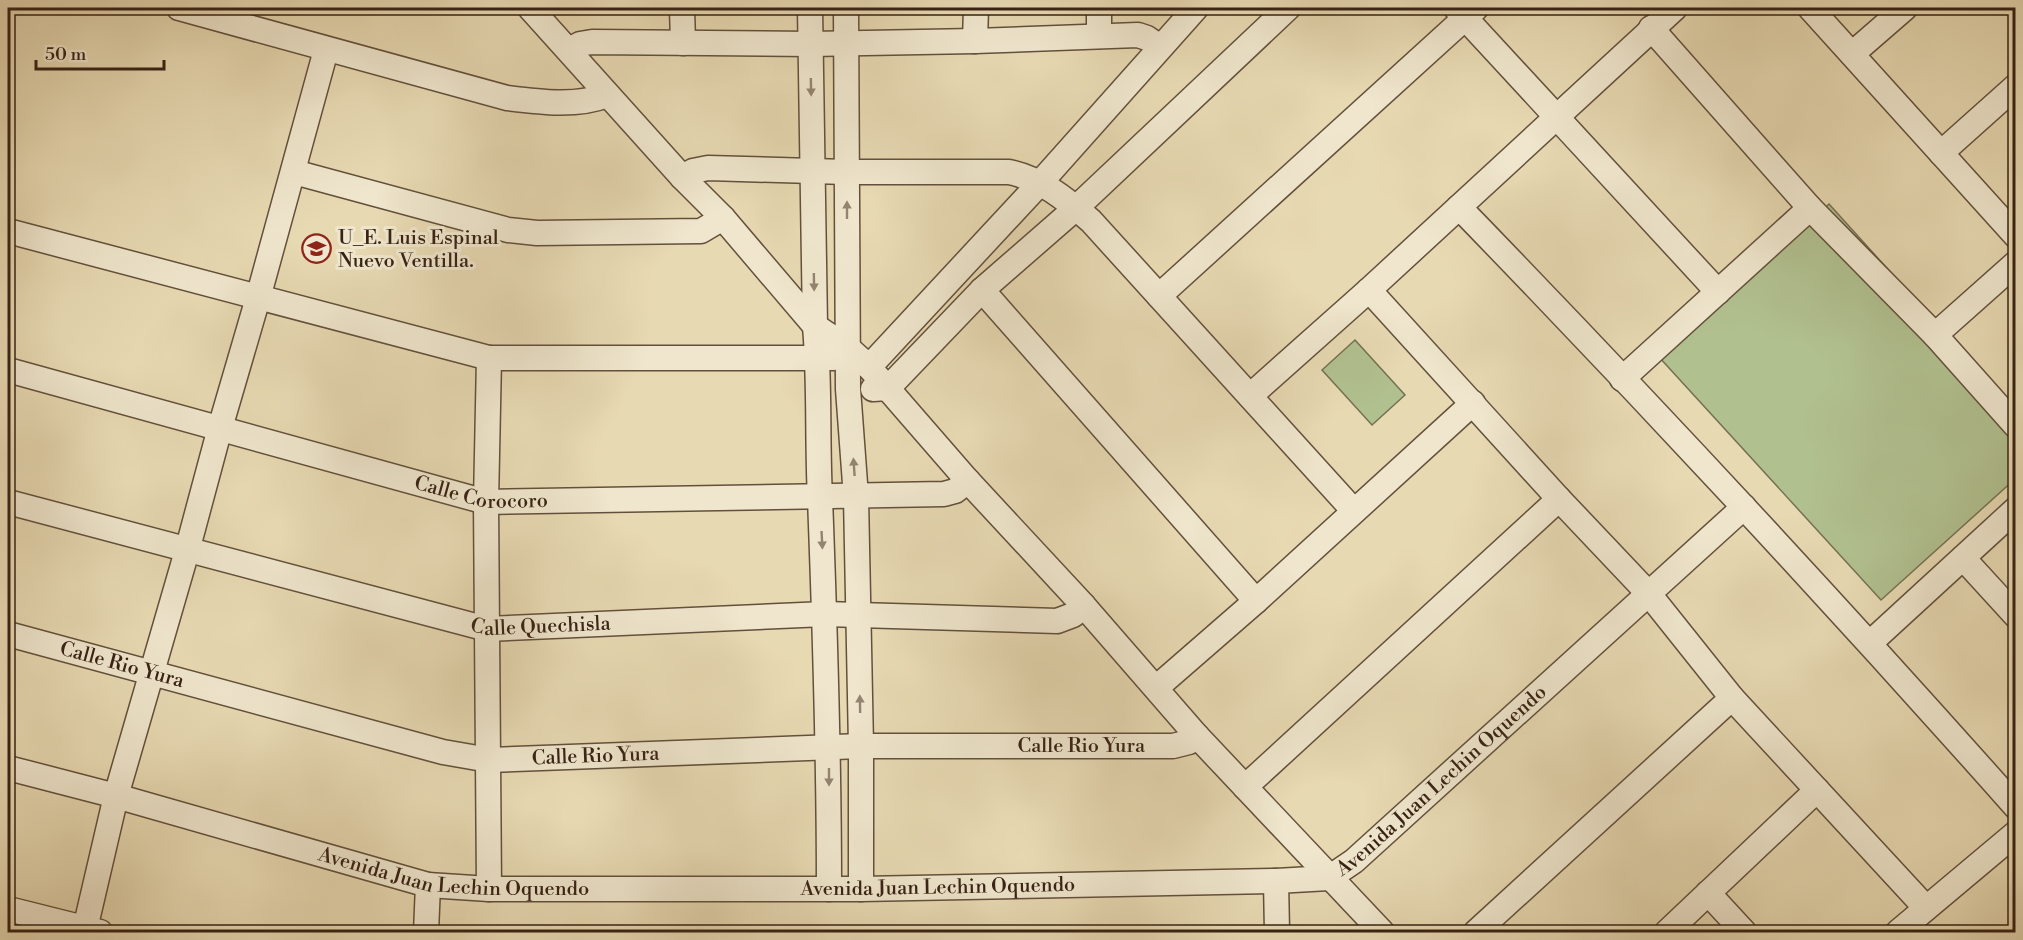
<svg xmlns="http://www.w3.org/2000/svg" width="2023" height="940" font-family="'Libre Bodoni',serif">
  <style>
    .green { fill: #b1c08f; stroke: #747152; stroke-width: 1.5 }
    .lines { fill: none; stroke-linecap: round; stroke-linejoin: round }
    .minor-casing { stroke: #63503c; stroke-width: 27 }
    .minor { stroke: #efe6cd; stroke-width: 24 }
    .oneway { fill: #938471 }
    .labels { text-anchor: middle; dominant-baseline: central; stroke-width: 6; stroke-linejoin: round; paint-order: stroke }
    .poi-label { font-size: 20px; fill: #372215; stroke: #efe6cd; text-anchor: start }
    .street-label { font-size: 20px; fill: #372215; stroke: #efe6cd }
  </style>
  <rect width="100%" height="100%" fill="#e7d9b2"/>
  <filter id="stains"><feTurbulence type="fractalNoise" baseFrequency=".00333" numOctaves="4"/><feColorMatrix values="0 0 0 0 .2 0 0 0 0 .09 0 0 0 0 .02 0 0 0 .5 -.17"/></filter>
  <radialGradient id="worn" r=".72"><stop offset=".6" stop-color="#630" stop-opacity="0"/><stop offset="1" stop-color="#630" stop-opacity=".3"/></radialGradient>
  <path class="green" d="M 1829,204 L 2015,410 L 2015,479 L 1881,600 L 1659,357 Z
    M 1355,340 L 1405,395 L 1372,425 L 1322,370 Z"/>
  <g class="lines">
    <defs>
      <g id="minor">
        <path d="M 179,8 L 507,98 C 539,102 577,107 607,95"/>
        <path d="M 530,8 L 682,177 L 723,218 L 815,326 L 848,348 L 869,367 L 968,481 L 1084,606 L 1197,736 L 1382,932"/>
        <path d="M 682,8 L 683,43"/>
        <path d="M 810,8 L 815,326 C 820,383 817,441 820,498 C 825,629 829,758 829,889"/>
        <path d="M 846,8 L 848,389 L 856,497 L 861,746 L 861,889"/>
        <path d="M 1099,8 L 1099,36"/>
        <path d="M 1456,8 L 1718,292"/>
        <path d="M 1810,8 L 2016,236"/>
        <path d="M 1651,28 L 1810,208 L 1935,335 L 2016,426"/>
        <path d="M 975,41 L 976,8"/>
        <path d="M 569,50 L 580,44 L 592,42 L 811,44 L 975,41 L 1138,35 L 1147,38 L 1160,47"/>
        <path d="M 1852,54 L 1905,8"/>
        <path d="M 1941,153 L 2016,86"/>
        <path d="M 294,172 L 508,230 L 537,233 L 701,231 L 723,218"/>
        <path d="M 682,177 L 693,171 L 708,168 L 846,172 L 1009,172 C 1040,178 1067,200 1091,221 L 1354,511"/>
        <path d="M 1459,207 C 1649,403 1835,603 2016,807"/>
        <path d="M 8,231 L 489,358 L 834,358"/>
        <path d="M 982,290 L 1256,601"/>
        <path d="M 1369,290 L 1559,499 L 1649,594 L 1732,698 L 1926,908"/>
        <path d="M 1159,296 L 1476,8"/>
        <path d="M 1935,335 L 2016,263"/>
        <path d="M 489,358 L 486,502 L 489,889"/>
        <path d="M 869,367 L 1040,183 L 1196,8"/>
        <path id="s1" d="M 8,370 L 486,502 L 944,494 L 955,491 L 968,481"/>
        <path d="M 1622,379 L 1810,208"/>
        <path d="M 873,389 L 888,388 L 982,290 L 1076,208 L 1288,8"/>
        <path d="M 1250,396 L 1369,290 L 1675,8"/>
        <path id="s2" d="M 8,502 L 487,629 L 825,614 L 1057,621 L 1073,615 L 1084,606"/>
        <path d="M 1963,558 L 2016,616"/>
        <path id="s3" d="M 8,634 L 443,752 L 489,760 L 861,746 L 1173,746 L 1189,742 L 1197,736"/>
        <path d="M 1870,643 L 2016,509"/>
        <path d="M 1156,688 L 1256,601 L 1473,403"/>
        <path id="s4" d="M 8,768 L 116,796 L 428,885 L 489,889 L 861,889 L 1276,881 L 1329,878 L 1354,861 L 1744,507"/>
        <path d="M 1245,787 L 1559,499"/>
        <path d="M 1276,881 L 1277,932"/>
        <path d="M 1708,893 L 1744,932"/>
        <path d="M 8,909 L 100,932"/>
        <path d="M 85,929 L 116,796 L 187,551 L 220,428 L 258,298 L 326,50"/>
        <path d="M 426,932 L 428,885"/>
        <path d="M 1476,932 L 1732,698"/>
        <path d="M 1667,932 L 1817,790"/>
        <path d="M 1898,932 L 2016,833"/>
      </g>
    </defs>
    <use href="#minor" class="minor-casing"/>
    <use href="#minor" class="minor"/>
  </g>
  <defs><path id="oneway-solid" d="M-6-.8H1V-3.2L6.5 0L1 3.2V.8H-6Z" transform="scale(1.5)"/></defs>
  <g class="oneway">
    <use href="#oneway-solid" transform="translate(811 87) rotate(89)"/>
    <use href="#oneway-solid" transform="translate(847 210) rotate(-90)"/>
    <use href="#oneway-solid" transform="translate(814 282) rotate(89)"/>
    <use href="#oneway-solid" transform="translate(854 467) rotate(-94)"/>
    <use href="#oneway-solid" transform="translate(822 540) rotate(87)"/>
    <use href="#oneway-solid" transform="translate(860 704) rotate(-91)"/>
    <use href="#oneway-solid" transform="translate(829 777) rotate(90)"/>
  </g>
  <defs>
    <symbol id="school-ring" viewBox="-11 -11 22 22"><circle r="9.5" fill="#efe6cd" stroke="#8f2418" stroke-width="1.5"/><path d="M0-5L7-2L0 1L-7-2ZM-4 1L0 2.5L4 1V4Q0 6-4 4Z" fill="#8f2418"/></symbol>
  </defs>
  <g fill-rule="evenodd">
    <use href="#school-ring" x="300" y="232" width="33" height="33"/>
  </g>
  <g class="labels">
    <g class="poi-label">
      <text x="338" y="238">U_E. Luis Espinal<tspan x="338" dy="23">Nuevo Ventilla.</tspan></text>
    </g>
    <g class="street-label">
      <text stroke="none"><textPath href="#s1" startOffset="490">Calle Corocoro</textPath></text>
      <text stroke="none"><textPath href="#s2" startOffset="549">Calle Quechisla</textPath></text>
      <text stroke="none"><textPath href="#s3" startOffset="118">Calle Rio Yura</textPath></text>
      <text stroke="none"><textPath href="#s3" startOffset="1090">Calle Rio Yura</textPath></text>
      <text stroke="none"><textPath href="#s3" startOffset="604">Calle Rio Yura</textPath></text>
      <text stroke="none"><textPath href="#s4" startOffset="1486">Avenida Juan Lechin Oquendo</textPath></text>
      <text stroke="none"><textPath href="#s4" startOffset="460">Avenida Juan Lechin Oquendo</textPath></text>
      <text stroke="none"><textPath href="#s4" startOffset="946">Avenida Juan Lechin Oquendo</textPath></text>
    </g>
  </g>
  <rect width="2023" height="940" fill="none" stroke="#e7d9b2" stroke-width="30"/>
  <rect x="9" y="9" width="2005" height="922" fill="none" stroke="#372215" stroke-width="3"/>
  <rect x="15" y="15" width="1993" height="910" fill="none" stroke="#372215" stroke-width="1.5"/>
  <path d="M36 60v9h128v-9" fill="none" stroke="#372215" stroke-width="3"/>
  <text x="45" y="60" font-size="18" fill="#372215" stroke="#efe6cd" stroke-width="4.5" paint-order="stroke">50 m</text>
  <rect width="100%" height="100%" filter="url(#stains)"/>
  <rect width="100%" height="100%" fill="url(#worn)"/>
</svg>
